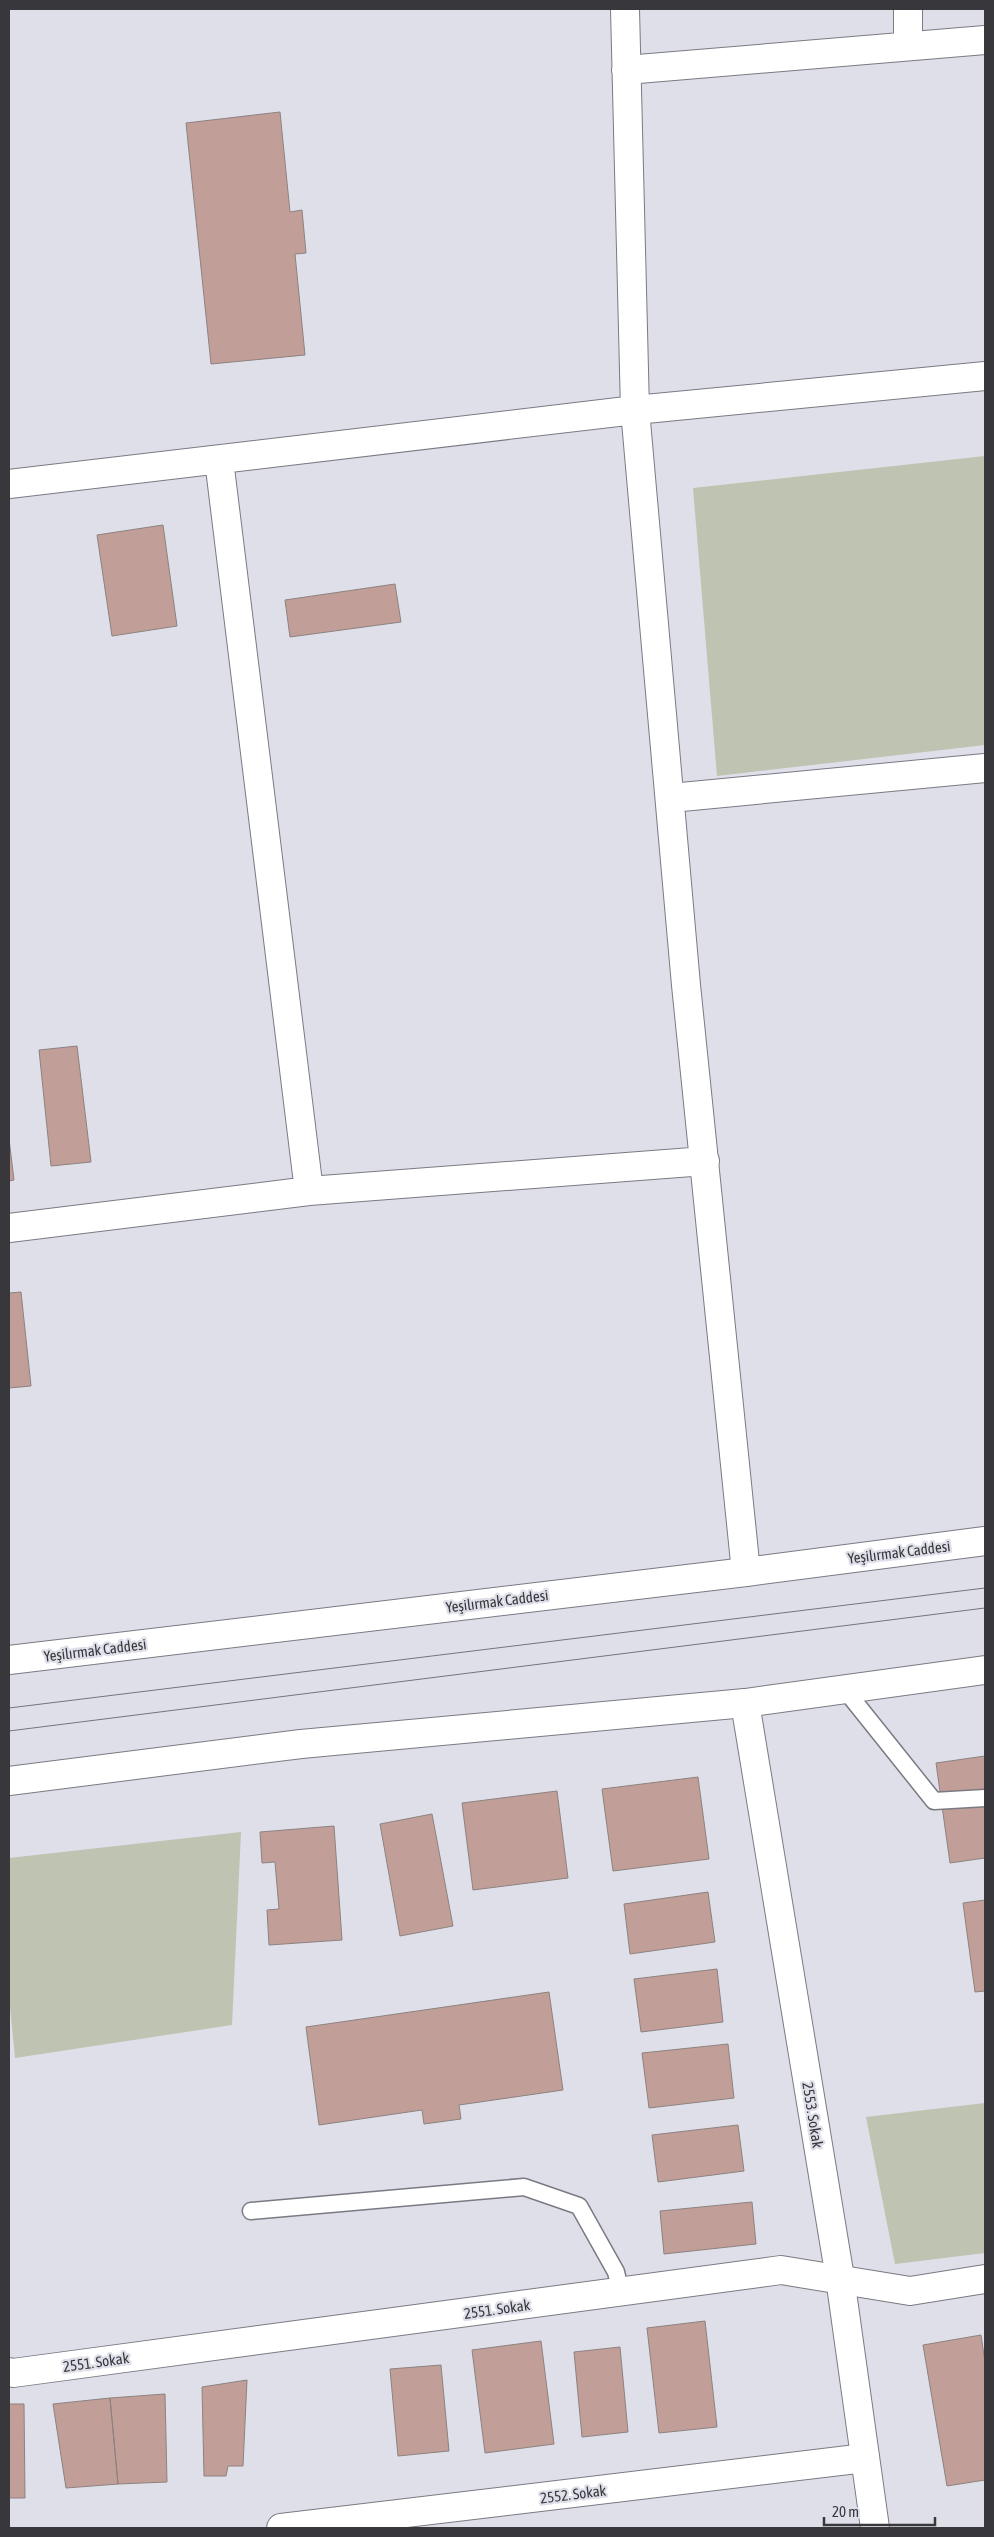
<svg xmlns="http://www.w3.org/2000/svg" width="994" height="2537" font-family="'Asap Condensed',sans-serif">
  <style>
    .green { fill: #bec4b1 }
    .building { fill: #c19f98; stroke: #8d8280 }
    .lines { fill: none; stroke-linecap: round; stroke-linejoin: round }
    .service-casing { stroke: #7a7a83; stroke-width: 19 }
    .minor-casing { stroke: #7a7a83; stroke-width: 30 }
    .tertiary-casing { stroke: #7a7a83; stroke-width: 30 }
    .primary-casing { stroke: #7a7a83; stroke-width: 30 }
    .service { stroke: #fff; stroke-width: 16 }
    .minor { stroke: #fff; stroke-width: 28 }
    .tertiary { stroke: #fff; stroke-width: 28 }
    .primary { stroke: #fff; stroke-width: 28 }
    .tram { stroke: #74757b; stroke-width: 1 }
    .labels { text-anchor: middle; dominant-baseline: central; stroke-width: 4.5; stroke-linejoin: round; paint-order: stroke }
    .street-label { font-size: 15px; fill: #38383c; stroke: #dedfe9 }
  </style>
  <rect width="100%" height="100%" fill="#dedfe9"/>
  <path class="green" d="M 985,456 L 985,745 L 717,776 L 693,488 Z
    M 241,1832 L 232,2025 L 15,2058 L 9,1996 L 9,1858 Z
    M 985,2103 L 985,2253 L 895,2264 L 866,2117 Z"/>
  <path class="building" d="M 280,112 L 290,212 L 302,210 L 306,253 L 295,254 L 305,355 L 211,364 L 186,123 Z
    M 163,525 L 177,626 L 112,636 L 97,535 Z
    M 395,584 L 401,622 L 290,637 L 285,600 Z
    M 77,1046 L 91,1162 L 51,1166 L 39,1050 Z
    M 9,1139 L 14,1180 L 9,1181 Z
    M 21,1292 L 31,1386 L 9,1388 L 9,1293 Z
    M 985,1756 L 985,1858 L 950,1863 L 936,1763 Z
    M 698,1777 L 709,1859 L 613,1871 L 602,1789 Z
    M 557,1791 L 568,1878 L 473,1890 L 462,1803 Z
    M 432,1814 L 453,1926 L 400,1936 L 380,1824 Z
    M 334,1826 L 342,1940 L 269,1945 L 267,1910 L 279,1909 L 275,1862 L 262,1863 L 260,1832 Z
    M 708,1892 L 715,1942 L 630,1954 L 624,1904 Z
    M 985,1900 L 985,1991 L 975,1992 L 963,1903 Z
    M 717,1969 L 723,2022 L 641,2032 L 634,1979 Z
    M 549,1992 L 563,2090 L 459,2105 L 461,2119 L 424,2124 L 422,2110 L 319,2125 L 306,2027 Z
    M 728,2044 L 734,2098 L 649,2108 L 642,2053 Z
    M 738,2125 L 744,2171 L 658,2182 L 652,2135 Z
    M 752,2202 L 756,2244 L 664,2254 L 660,2211 Z
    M 705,2321 L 717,2427 L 659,2433 L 647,2328 Z
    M 981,2335 L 985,2362 L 985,2480 L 947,2486 L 923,2345 Z
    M 541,2341 L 554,2444 L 485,2453 L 472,2350 Z
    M 620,2347 L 628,2432 L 582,2437 L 574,2352 Z
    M 441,2365 L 449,2451 L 398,2456 L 390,2369 Z
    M 247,2380 L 243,2466 L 228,2466 L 226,2476 L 204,2476 L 202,2387 Z
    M 165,2394 L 167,2482 L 118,2484 L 110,2398 Z
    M 110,2398 L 118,2484 L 66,2488 L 53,2404 Z
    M 9,2404 L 24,2404 L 25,2498 L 9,2498 Z"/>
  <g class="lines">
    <defs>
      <path id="service" d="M 846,1691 L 934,1801 L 985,1798
        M 251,2211 L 524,2187 L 579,2206 L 616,2272 L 621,2293"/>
      <path id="minor" d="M 625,9 L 635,410 L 686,985 L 746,1572
        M 908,9 L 908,45
        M 626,70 L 985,40
        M 219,460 L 309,1191
        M 9,484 L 635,410 L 985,376
        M 671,798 L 985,768
        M 9,1228 L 309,1191 L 705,1161
        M 9,2372 L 13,2373 L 781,2270 L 910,2291 L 985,2279
        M 281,2528 L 865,2458"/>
      <path id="tertiary" d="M 745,1703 L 840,2278 L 875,2528"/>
      <path id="primary" d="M 9,1660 L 746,1572 L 985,1541
        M 9,1781 L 301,1744 L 745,1703 L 985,1670"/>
    </defs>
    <use href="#service" class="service-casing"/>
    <use href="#minor" class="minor-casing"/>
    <use href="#tertiary" class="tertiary-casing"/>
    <use href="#primary" class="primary-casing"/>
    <use href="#service" class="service"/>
    <use href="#minor" class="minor"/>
    <use href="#tertiary" class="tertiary"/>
    <use href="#primary" class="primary"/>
    <path class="tram" d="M 9,1708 L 985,1588
      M 9,1731 L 985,1608"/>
  </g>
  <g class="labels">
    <g class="street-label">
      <text transform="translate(899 1552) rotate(-7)">Yeşilırmak Caddesi</text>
      <text transform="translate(497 1601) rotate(-7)">Yeşilırmak Caddesi</text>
      <text transform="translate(95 1650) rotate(-7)">Yeşilırmak Caddesi</text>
      <text transform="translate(813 2115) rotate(81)">2553. Sokak</text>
      <text transform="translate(497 2309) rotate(-8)">2551. Sokak</text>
      <text transform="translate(96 2362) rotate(-8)">2551. Sokak</text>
      <text transform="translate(573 2494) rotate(-7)">2552. Sokak</text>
    </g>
  </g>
  <rect width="994" height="2537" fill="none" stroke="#38383c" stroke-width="20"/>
  <path d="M824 2517v8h111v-8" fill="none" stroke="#38383c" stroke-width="2.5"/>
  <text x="832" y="2517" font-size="15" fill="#38383c" stroke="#dedfe9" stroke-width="4" paint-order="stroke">20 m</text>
</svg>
